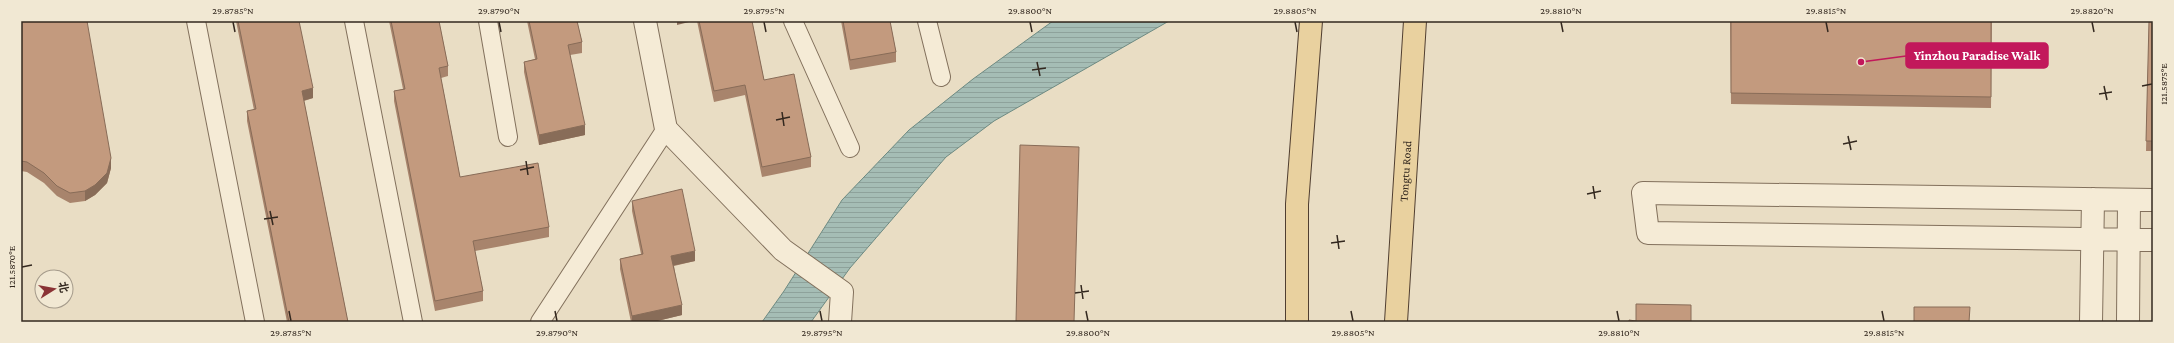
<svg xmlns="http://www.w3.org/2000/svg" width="2174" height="343" font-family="'Crimson Pro','Noto Sans SC',serif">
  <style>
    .water { fill: url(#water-rules); stroke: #6d8a82 }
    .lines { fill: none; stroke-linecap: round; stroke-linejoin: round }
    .service-casing { stroke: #82705c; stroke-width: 20 }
    .minor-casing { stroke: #82705c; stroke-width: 24 }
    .primary-casing { stroke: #503e30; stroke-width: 24 }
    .service { stroke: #f5ebd6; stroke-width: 18 }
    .minor { stroke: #f5ebd6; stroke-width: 22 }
    .primary { stroke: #e9d19f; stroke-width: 22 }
    .wall { fill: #a8846c }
    .shaded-wall { fill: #886c58 }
    .building { fill: #c39a7e; stroke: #886c58 }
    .ticks { fill: none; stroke: #33281f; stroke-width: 1.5 }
    .labels { text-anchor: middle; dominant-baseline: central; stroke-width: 3; stroke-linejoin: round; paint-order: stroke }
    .street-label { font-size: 12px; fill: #33281f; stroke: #f1e8d3 }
    .leader { fill: none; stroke: #c2185b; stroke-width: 1.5 }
    .callout-dot { fill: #c2185b; stroke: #f1e8d3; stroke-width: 1.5 }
    .callout { fill: #c2185b; stroke: #c2185b; stroke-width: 1.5 }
    .callout-label { font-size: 13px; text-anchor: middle; font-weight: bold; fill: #fff }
    .neatline { fill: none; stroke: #33281f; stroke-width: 1.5 }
    .ticks-label { font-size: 10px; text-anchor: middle; fill: #33281f }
  </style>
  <defs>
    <pattern id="water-rules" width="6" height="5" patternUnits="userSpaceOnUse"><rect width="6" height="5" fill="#a5bdb5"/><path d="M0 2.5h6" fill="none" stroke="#8ea29b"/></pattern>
  </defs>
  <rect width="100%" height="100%" fill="#e9ddc4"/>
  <path class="water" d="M 1053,21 L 1169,21 L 994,121 L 946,157 L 850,268 L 811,322 L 762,322 L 784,291 L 842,200 L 909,130 L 973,79 Z"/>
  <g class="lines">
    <defs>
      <path id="service" d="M 196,21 L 255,322
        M 354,21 L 413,322
        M 488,21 L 508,137
        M 793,21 L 850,148
        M 927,21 L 941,77
        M 540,322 L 666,129"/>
      <path id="minor" d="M 645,21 L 666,129 L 783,250 L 842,292 L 840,322
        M 2153,200 L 1643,193 L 1648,233 L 2153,240
        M 2091,322 L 2093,199
        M 2128,322 L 2129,200"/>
      <g id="primary">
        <path d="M 1297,322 L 1297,204 L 1311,21"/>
        <path id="s1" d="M 1396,322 L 1415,21"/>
      </g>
    </defs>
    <use href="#service" class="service-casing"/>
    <use href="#minor" class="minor-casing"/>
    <use href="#primary" class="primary-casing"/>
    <use href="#service" class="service"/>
    <use href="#minor" class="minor"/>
    <use href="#primary" class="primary"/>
  </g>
  <path class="wall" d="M 236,21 L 299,21 L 313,98 L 304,101 L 348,322 L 287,322 L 247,121 L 247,111 L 254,110 Z
    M 389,21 L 439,21 L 448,66 L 448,76 L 441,78 L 460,177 L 549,227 L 549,237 L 475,251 L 483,291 L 483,301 L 435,311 L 394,101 L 394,91 L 403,89 Z
    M 527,21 L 577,21 L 582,42 L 582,53 L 570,55 L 585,135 L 539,145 L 524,72 L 524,62 L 535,59 Z
    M 697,21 L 752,21 L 764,80 L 811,157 L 811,167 L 762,177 L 745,95 L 714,102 Z
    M 841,21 L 890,21 L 896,52 L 896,62 L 850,70 Z
    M 1730,21 L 1992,21 L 1991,108 L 1731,104 Z
    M 2149,21 L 2153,21 L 2153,151 L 2146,151 Z
    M 21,22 L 111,168 L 107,183 L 95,195 L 85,201 L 70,203 L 57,196 L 44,183 L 27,172 L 21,171 Z
    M 632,201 L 695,261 L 674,266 L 682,315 L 653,322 L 631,322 L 620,269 L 620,259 L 641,254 L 632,211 Z"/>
  <path class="shaded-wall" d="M 677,21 L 693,21 L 677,25 Z
    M 313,88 L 313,98 L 302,101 L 302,91 Z
    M 585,125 L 585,135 L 539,145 L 539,135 Z
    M 111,158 L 111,168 L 107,183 L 95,195 L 85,201 L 85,191 Z
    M 695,251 L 695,261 L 671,266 L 671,256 Z
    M 682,305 L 682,315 L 653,322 L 632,322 L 632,316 Z"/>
  <path class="building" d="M 28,21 L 87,21 L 111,158 L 107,173 L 95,185 L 85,191 L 70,193 L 57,186 L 44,173 L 27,162 L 21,161 L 21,22 Z
    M 238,21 L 299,21 L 313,88 L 302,91 L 348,322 L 289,322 L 247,111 L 256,109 Z
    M 391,21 L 439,21 L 448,66 L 439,68 L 460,177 L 538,163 L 549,227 L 473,241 L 483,291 L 435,301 L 394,91 L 405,89 Z
    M 529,21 L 577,21 L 582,42 L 568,45 L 585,125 L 539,135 L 524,62 L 537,59 Z
    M 699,21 L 752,21 L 764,80 L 794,74 L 811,157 L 762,167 L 745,85 L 714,91 Z
    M 843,21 L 890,21 L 896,52 L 850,60 Z
    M 1731,21 L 1991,21 L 1991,97 L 1731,93 Z
    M 2149,21 L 2153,21 L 2153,141 L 2146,141 Z
    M 1020,145 L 1079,147 L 1074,322 L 1016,322 Z
    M 682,189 L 695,251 L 671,256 L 682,305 L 632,316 L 620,259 L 643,254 L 632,201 Z
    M 1636,304 L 1691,305 L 1691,322 L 1697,322 L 1629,322 L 1629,320 L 1636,321 Z
    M 1914,307 L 1970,307 L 1969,322 L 1914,322 Z"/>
  <path class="ticks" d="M 233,22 L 235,32M 499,22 L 501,32M 764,22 L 766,32M 1030,22 L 1032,32M 1295,22 L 1297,32M 1561,22 L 1563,32M 1826,22 L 1828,32M 2092,22 L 2094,32M 1037,62 L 1040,76M 1032,70 L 1046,68M 2104,86 L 2107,100M 2142,86 L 2152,84M 2099,94 L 2112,92M 782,112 L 784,126M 776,120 L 790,117M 1848,136 L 1851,150M 1843,144 L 1857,141M 526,161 L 528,175M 520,170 L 534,167M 1593,186 L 1595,199M 1587,194 L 1601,191M 270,211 L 273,225M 264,219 L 278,217M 1337,235 L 1339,249M 1331,243 L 1345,241M 22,267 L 32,265M 1081,285 L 1083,299M 1075,293 L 1089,291M 289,311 L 291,321M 555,311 L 557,321M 820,311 L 822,321M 1086,311 L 1088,321M 1351,311 L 1353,321M 1617,311 L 1619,321M 1882,311 L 1884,321"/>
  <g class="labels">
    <g class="street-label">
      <text stroke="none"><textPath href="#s1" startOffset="151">Tongtu Road</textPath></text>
    </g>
  </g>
  <path class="leader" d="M1861 62L1906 56"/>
  <circle class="callout-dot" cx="1861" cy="62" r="4"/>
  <rect class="callout" x="1906" y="43" width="142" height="25" rx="4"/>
  <g class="callout-label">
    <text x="1977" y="60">Yinzhou Paradise Walk</text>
  </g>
  <rect width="2174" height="343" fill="none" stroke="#f1e8d3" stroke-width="44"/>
  <g transform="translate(54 289) rotate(79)"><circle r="19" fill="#f1e8d3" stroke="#a59b8b"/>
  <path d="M0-3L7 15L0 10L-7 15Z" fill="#8a3335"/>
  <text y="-6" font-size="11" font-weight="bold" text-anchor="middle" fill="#33281f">北</text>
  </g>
  <rect x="22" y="22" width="2130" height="299" class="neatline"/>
  <g class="ticks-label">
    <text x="233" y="14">29.8785°N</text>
    <text x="499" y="14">29.8790°N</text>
    <text x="764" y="14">29.8795°N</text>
    <text x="1030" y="14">29.8800°N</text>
    <text x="1295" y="14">29.8805°N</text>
    <text x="1561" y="14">29.8810°N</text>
    <text x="1826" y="14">29.8815°N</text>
    <text x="2092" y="14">29.8820°N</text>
    <text transform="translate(2163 84) rotate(-90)" y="4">121.5875°E</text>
    <text transform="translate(11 267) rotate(-90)" y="4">121.5870°E</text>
    <text x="291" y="336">29.8785°N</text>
    <text x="557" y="336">29.8790°N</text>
    <text x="822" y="336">29.8795°N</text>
    <text x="1088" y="336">29.8800°N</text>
    <text x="1353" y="336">29.8805°N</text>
    <text x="1619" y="336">29.8810°N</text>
    <text x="1884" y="336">29.8815°N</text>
  </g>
</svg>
